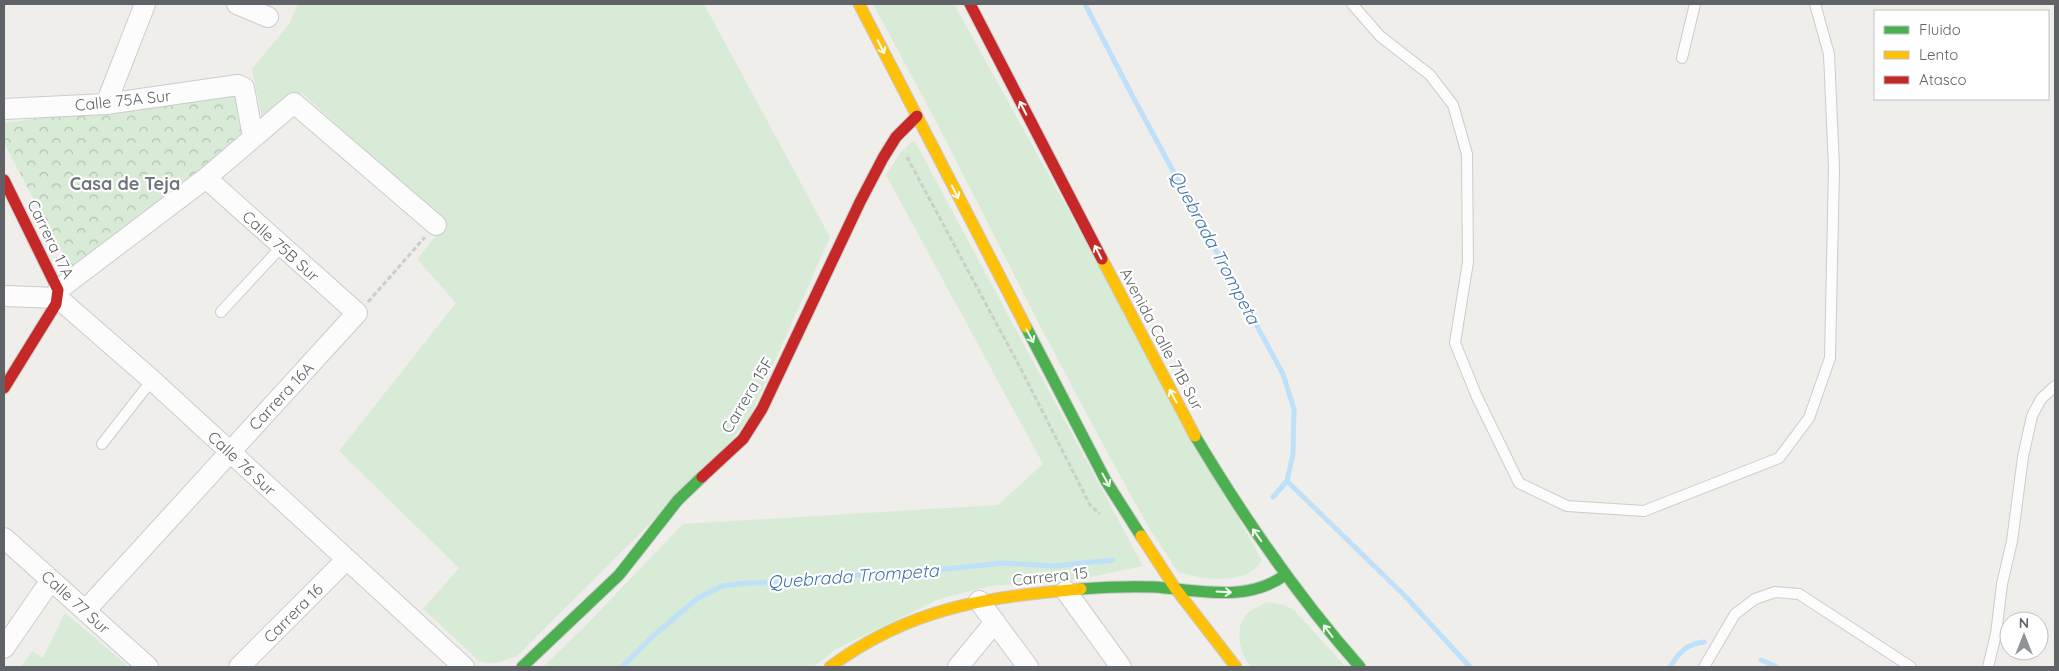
<svg xmlns="http://www.w3.org/2000/svg" width="2059" height="671" font-family="Quicksand,sans-serif">
  <style>
    .grass { fill: #d8ebd6 }
    .forest { fill: url(#forest-crowns) }
    .lines { fill: none; stroke-linecap: round; stroke-linejoin: round }
    .stream { stroke: #bfe0f9; stroke-width: 5 }
    .lane-casing { stroke: #cbcccc; stroke-width: 12 }
    .street-casing { stroke: #cbcccc; stroke-width: 22 }
    .fast-casing { stroke: #cacacb; stroke-width: 13 }
    .slow-casing { stroke: #cacacb; stroke-width: 13 }
    .jam-casing { stroke: #cacacb; stroke-width: 13 }
    .path { stroke: #cacfcc; stroke-width: 3; stroke-dasharray: 5 2.5; stroke-linecap: butt }
    .lane { stroke: #fdfcfc; stroke-width: 10 }
    .street { stroke: #fdfcfc; stroke-width: 20 }
    .fast { stroke: #4caf50; stroke-width: 11 }
    .slow { stroke: #ffc107; stroke-width: 11 }
    .jam { stroke: #c62828; stroke-width: 11 }
    .oneway { stroke: #f6fbf6 }
    .labels { text-anchor: middle; dominant-baseline: central; stroke-width: 4.5; stroke-linejoin: round; paint-order: stroke }
    .street-label { font-size: 16px; fill: #5f6368; stroke: #fff }
    .neighbourhood-label { font-size: 18px; font-weight: bold; fill: #70757a; stroke: #fff }
    .water-label { font-size: 18px; font-style: italic; fill: #4174aa; stroke: #fff }
  </style>
  <defs>
    <pattern id="forest-crowns" width="20" height="18" patternUnits="userSpaceOnUse" patternTransform="scale(1.25)"><rect width="20" height="18" fill="#d8ebd6"/><path d="M2 6a3 3 0 1 1 6 0M12 15a3 3 0 1 1 6 0" fill="none" stroke="#b2c2b1"/></pattern>
  </defs>
  <rect width="100%" height="100%" fill="#efeeea"/>
  <path class="grass" d="M 298,4 L 704,4 L 830,237 L 750,417 L 723,451 L 518,655 C 504,661 494,666 479,661 L 423,609 L 459,568 L 339,451 L 456,303 L 417,259 L 445,225 L 302,93 L 263,123 L 252,69 L 289,24 Z
    M 873,4 L 954,4 L 1262,560 C 1246,587 1203,579 1178,572 L 1148,526 L 1107,452 L 1039,324 L 937,123 Z
    M 914,140 L 1143,566 L 1071,581 L 990,586 L 939,599 L 836,649 L 813,667 L 543,667 L 587,624 L 683,524 L 998,505 L 1043,464 L 886,175 L 901,152 Z
    M 1267,602 L 1284,605 L 1294,610 L 1346,667 L 1251,667 C 1239,653 1233,626 1249,612 C 1254,608 1262,605 1267,602 Z
    M 65,613 L 129,667 L 21,667 L 32,651 L 43,658 Z"/>
  <path class="forest" d="M 234,92 L 243,140 L 70,268 L 4,143 L 4,123 Z"/>
  <g class="lines">
    <path class="stream" d="M 1085,4 L 1133,97 L 1283,374 L 1294,409 L 1293,454 L 1287,481 L 1273,497
      M 1287,481 L 1405,596 L 1470,667
      M 1761,660 L 1777,667
      M 622,667 L 653,636 L 698,598 L 722,586 L 746,583 L 777,583 L 840,576 L 908,573 L 1003,563 L 1054,566 L 1113,560
      M 1670,667 C 1679,652 1687,644 1704,642"/>
    <defs>
      <path id="lane" d="M 1352,4 L 1380,36 L 1430,75 L 1453,105 L 1467,154 L 1468,262 L 1455,343 L 1477,397 L 1519,483 L 1567,506 L 1644,511 L 1779,458 L 1809,418 L 1830,358 L 1834,168 L 1829,54 L 1815,4
        M 1682,58 L 1695,4
        M 221,312 L 282,246
        M 102,444 L 152,380
        M 1704,667 L 1735,614 L 1755,599 L 1775,592 L 1799,594 L 1911,667
        M 1988,667 L 1996,634 L 2002,584 L 2012,541 L 2023,457 L 2032,416 L 2041,399 L 2055,386"/>
      <path id="street" d="M 237,4 L 268,17
        M 106,104 L 145,4
        M 4,109 L 106,104 L 238,85 L 244,88 L 253,137
        M 58,290 L 206,178 L 294,103 L 436,225
        M 4,296 L 58,298 L 152,380 L 464,667
        M 4,538 L 148,667
        M 1066,591 L 1121,667
        M 979,601 L 1028,667
        M 85,611 L 357,313 L 206,178
        M 4,648 L 51,580
        M 239,667 L 347,559
        M 958,667 L 995,622"/>
      <path id="fast" d="M 1026,327 L 1106,481 L 1141,536
        M 1195,436 C 1244,518 1297,596 1360,667
        M 1081,589 C 1106,587 1130,586 1154,587 C 1198,590 1247,603 1285,575
        M 522,667 L 619,575 L 678,500 L 702,477"/>
      <path id="slow" d="M 859,4 L 1026,327
        M 1102,259 L 1195,436
        M 1141,536 L 1175,588 L 1236,667
        M 830,667 C 909,608 986,597 1081,589"/>
      <path id="jam" d="M 970,4 L 1102,259
        M 4,180 L 58,290 L 56,304 L 4,388
        M 702,477 L 743,439 L 762,409 L 860,202 L 883,158 L 896,137 L 917,116"/>
    </defs>
    <use href="#lane" class="lane-casing"/>
    <use href="#street" class="street-casing"/>
    <use href="#fast" class="fast-casing"/>
    <use href="#slow" class="slow-casing"/>
    <use href="#jam" class="jam-casing"/>
    <path class="path" d="M 907,157 L 1023,373 L 1090,505 L 1100,514
      M 368,302 L 425,237"/>
    <use href="#lane" class="lane"/>
    <use href="#street" class="street"/>
    <use href="#fast" class="fast"/>
    <use href="#slow" class="slow"/>
    <use href="#jam" class="jam"/>
  </g>
  <defs><path id="oneway-shaft" d="M-6 0H5M1.5-3L5.5 0L1.5 3" fill="none" stroke-width="1.6" stroke-linecap="round" stroke-linejoin="round" transform="scale(1.25)"/></defs>
  <g class="oneway">
    <use href="#oneway-shaft" transform="translate(881 47) rotate(63)"/>
    <use href="#oneway-shaft" transform="translate(1023 108) rotate(-117)"/>
    <use href="#oneway-shaft" transform="translate(955 192) rotate(63)"/>
    <use href="#oneway-shaft" transform="translate(1098 252) rotate(-117)"/>
    <use href="#oneway-shaft" transform="translate(1030 336) rotate(62)"/>
    <use href="#oneway-shaft" transform="translate(1173 396) rotate(-118)"/>
    <use href="#oneway-shaft" transform="translate(1106 480) rotate(61)"/>
    <use href="#oneway-shaft" transform="translate(1257 535) rotate(-125)"/>
    <use href="#oneway-shaft" transform="translate(1224 592) rotate(3)"/>
    <use href="#oneway-shaft" transform="translate(1328 631) rotate(-127)"/>
  </g>
  <g class="labels">
    <g class="street-label">
      <text transform="translate(123 100) rotate(-6)">Calle 75A Sur</text>
      <text transform="translate(51 239) rotate(64)">Carrera 17A</text>
      <text transform="translate(281 246) rotate(42)">Calle 75B Sur</text>
      <text transform="translate(1162 339) rotate(62)">Avenida Calle 71B Sur</text>
      <text transform="translate(747 395) rotate(-59)">Carrera 15F</text>
      <text transform="translate(281 396) rotate(-47)">Carrera 16A</text>
      <text transform="translate(242 463) rotate(43)">Calle 76 Sur</text>
      <text transform="translate(1050 576) rotate(-6)">Carrera 15</text>
      <text transform="translate(76 602) rotate(42)">Calle 77 Sur</text>
      <text transform="translate(293 613) rotate(-45)">Carrera 16</text>
    </g>
    <g class="neighbourhood-label">
      <text x="125" y="183">Casa de Teja</text>
    </g>
    <g class="water-label">
      <text transform="translate(1215 247) rotate(62)">Quebrada Trompeta</text>
      <text transform="translate(853 576) rotate(-4)">Quebrada Trompeta</text>
    </g>
  </g>
  <rect width="2059" height="671" fill="none" stroke="#5f6368" stroke-width="10"/>
  <rect x="1874" y="10" width="175" height="90" fill="#ffffff" stroke="#bfc1c3"/>
  <rect x="1884" y="26" width="25" height="8" fill="#4caf50" stroke="#bfc1c3"/>
  <text x="1919" y="35" font-size="15" fill="#5f6368">Fluido</text>
  <rect x="1884" y="51" width="25" height="8" fill="#ffc107" stroke="#bfc1c3"/>
  <text x="1919" y="60" font-size="15" fill="#5f6368">Lento</text>
  <rect x="1884" y="76" width="25" height="8" fill="#c62828" stroke="#bfc1c3"/>
  <text x="1919" y="85" font-size="15" fill="#5f6368">Atasco</text>
  <g transform="translate(2024 636)"><circle r="24" fill="#ffffff" stroke="#bfc1c3"/>
  <path d="M0-4L9 19L0 12L-9 19Z" fill="#919496"/>
  <text y="-8" font-size="14" font-weight="bold" text-anchor="middle" fill="#5f6368">N</text>
  </g>
</svg>
